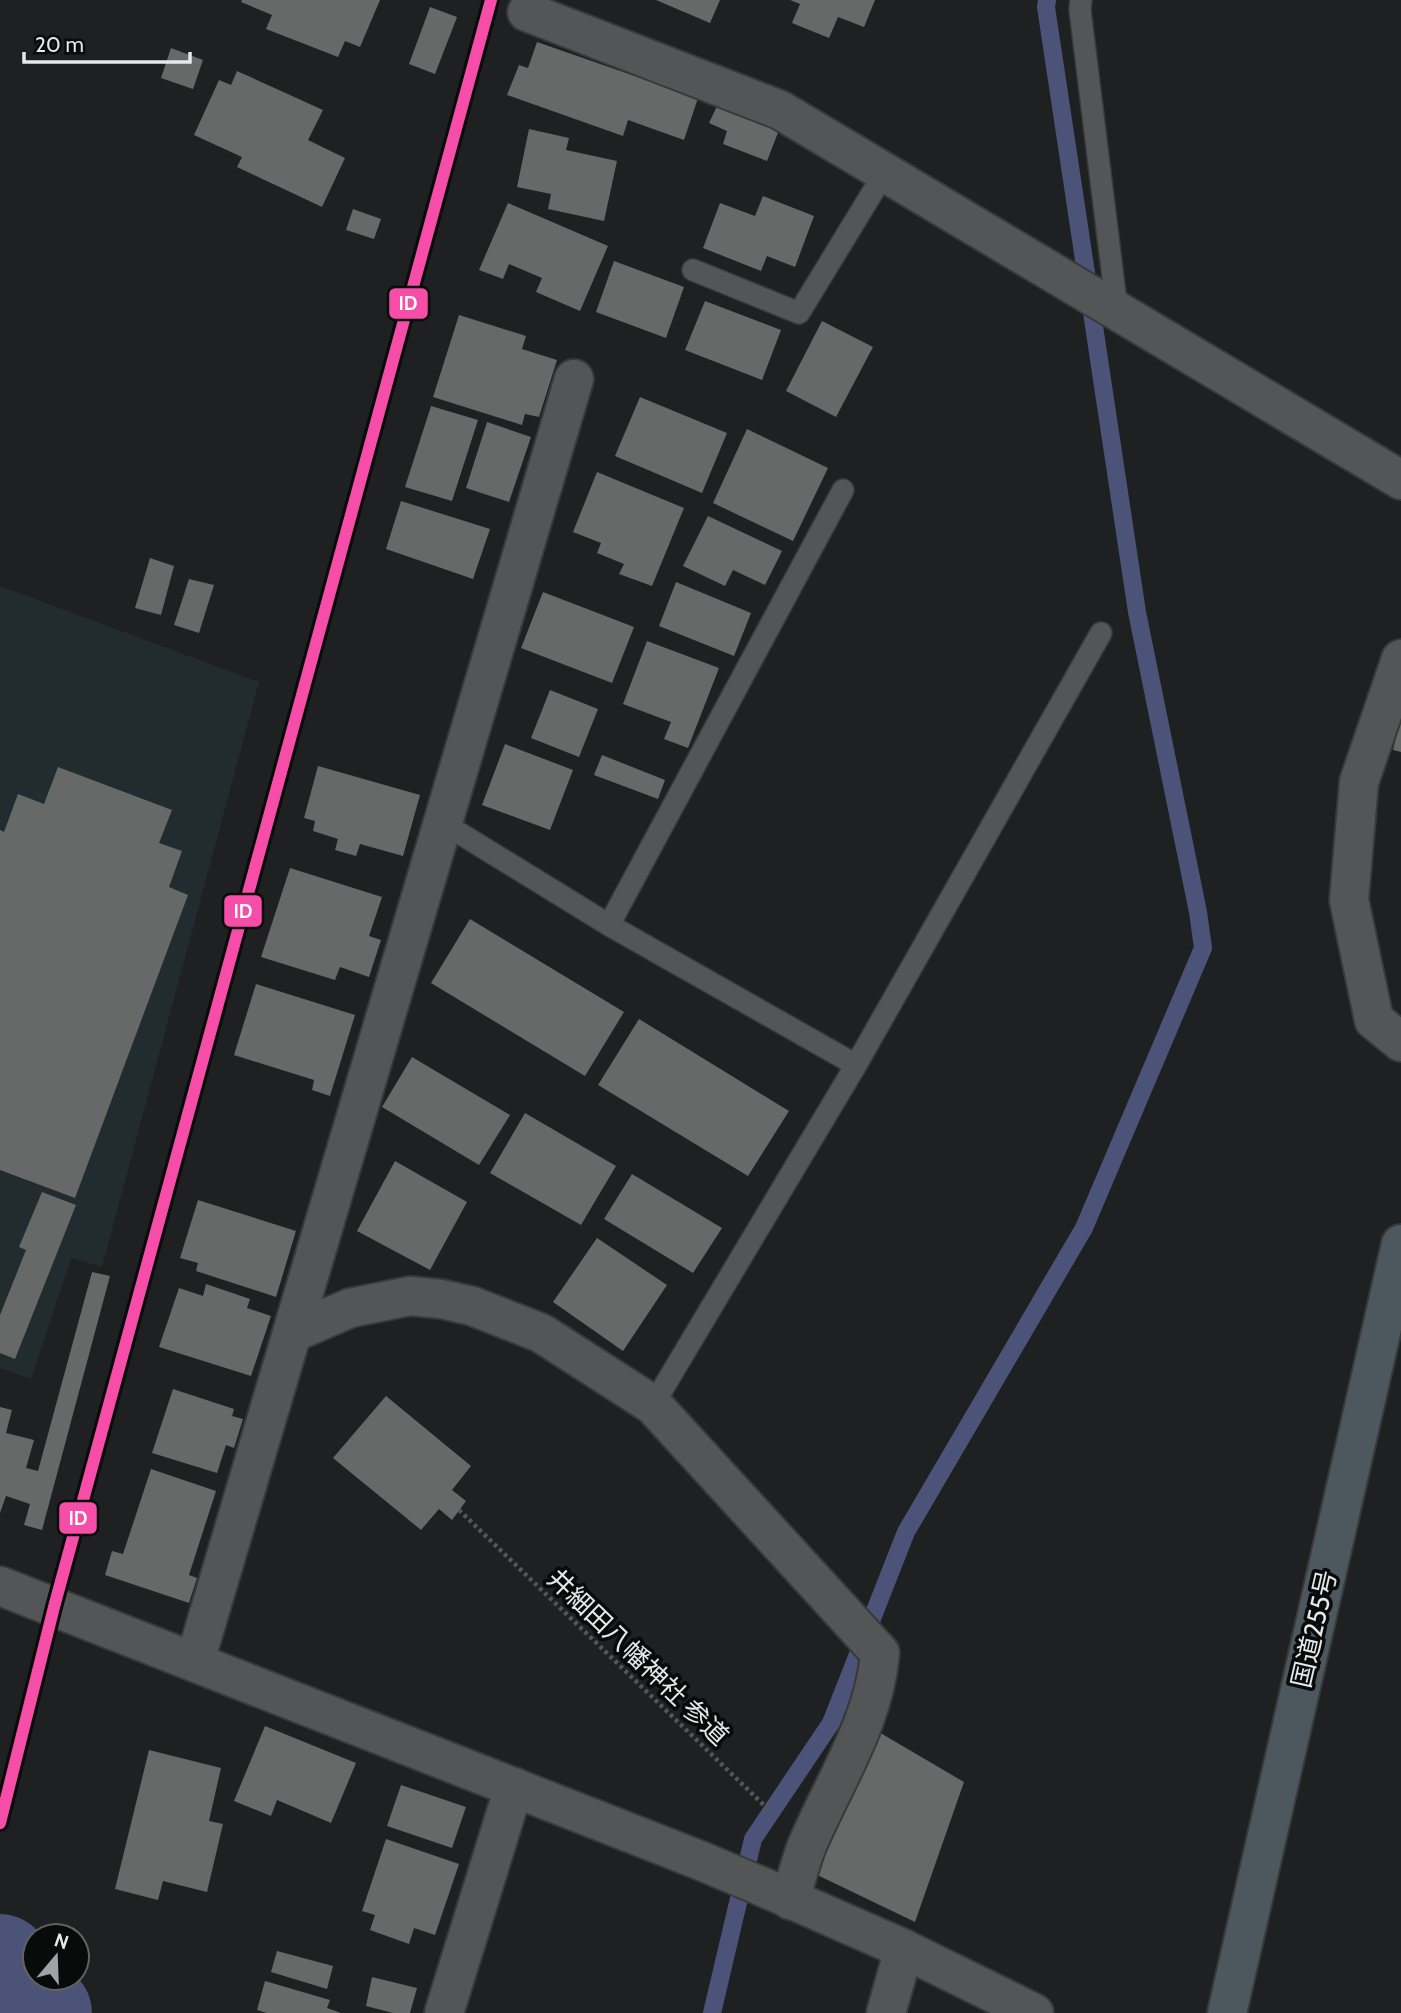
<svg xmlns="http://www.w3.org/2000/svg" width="1401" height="2013" font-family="Cabin,'Noto Sans JP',sans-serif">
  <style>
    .built { fill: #222c2e }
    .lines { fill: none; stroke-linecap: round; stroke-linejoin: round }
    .stream { stroke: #4c5379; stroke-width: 18 }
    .river { stroke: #4c5379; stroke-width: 100 }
    .building { fill: #676969 }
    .service-casing { stroke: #383a3a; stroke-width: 24 }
    .minor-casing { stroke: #383a3a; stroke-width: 42 }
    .tertiary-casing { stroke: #383a3a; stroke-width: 42 }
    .trunk-casing { stroke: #383a3a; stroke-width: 42 }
    .path { stroke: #545657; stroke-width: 4.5; stroke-dasharray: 3.5 3.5; stroke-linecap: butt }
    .service { stroke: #545556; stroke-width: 21 }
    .minor { stroke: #545556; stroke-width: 38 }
    .tertiary { stroke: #545556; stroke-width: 38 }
    .trunk { stroke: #4d575e; stroke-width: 38 }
    .rail-1-casing { stroke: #090a0a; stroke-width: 18 }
    .rail-1 { stroke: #f54da8; stroke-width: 12 }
    .labels { text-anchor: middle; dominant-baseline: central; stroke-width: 7; stroke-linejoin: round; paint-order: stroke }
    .street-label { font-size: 26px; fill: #e6e9e9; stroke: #090a0a }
    .line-badge { stroke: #090a0a; stroke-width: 2.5 }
    .badge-label { font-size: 19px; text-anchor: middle; font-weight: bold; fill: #fff }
  </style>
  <rect width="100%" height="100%" fill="#1e2021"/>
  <path class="built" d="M 0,586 L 259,682 L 102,1267 L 71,1258 L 31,1379 L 0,1368 Z"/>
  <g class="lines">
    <path class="stream" d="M 712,2013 L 753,1839 L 831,1723 L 906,1532 L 1084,1228 L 1203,948 L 1198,912 L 1137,612 L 1046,7 L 1047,0"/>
    <path class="river" d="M 0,1964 L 42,2013"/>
  </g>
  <path class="building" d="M 242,0 L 380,0 L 360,47 L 345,41 L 338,57 L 266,29 L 272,15 L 241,2 Z
    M 656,0 L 720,0 L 710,23 Z
    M 790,0 L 875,0 L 864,27 L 838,17 L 829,38 L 792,23 L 800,4 Z
    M 430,7 L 457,17 L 435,74 L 409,64 Z
    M 537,42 L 698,98 L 684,140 L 628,120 L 623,136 L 507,95 L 519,65 L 528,68 Z
    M 171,48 L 203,60 L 193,89 L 161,78 Z
    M 237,71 L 323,110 L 308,140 L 345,158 L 322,207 L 237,167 L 242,157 L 194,135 L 219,80 L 231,85 Z
    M 717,106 L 779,130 L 767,161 L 723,144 L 727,131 L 709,123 Z
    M 529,129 L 569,138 L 566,150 L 617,161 L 604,221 L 548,209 L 551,194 L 517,187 Z
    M 763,196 L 814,216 L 795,267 L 767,256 L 761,271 L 703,248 L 720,203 L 755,216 Z
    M 508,203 L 608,246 L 580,311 L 536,292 L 542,278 L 509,264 L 503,279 L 479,270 Z
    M 353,209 L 381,219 L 374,239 L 346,230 Z
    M 614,261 L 684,287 L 666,338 L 596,312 Z
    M 705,301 L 781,330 L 762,380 L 685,350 Z
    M 459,315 L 526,336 L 522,349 L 557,360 L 539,417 L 525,414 L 522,425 L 433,397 Z
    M 822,321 L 873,347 L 836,417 L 786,391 Z
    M 640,397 L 727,433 L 702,493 L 615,456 Z
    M 431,406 L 478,420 L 452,501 L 405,487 Z
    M 487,422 L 531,437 L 509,502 L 466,488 Z
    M 747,429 L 828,468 L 793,541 L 713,503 Z
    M 597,472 L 684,508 L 652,586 L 619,574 L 624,564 L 597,553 L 601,543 L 573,532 Z
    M 401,501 L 490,529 L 473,579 L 386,549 Z
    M 708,516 L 782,551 L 765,585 L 733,570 L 725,586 L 683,566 Z
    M 150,558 L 174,566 L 161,615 L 135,608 Z
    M 189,579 L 214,585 L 199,633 L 174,625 Z
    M 676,582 L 751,613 L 734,656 L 659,626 Z
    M 543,592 L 634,627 L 612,683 L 521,648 Z
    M 647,641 L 719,668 L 688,748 L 664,739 L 671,722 L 623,704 Z
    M 550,690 L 598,709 L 579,757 L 531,738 Z
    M 1400,719 L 1401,719 L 1401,752 L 1393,750 Z
    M 505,744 L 573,770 L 550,830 L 482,805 Z
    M 602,755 L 665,780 L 658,799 L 594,775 Z
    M 318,766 L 420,795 L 403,856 L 360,844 L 356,856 L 335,850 L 338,839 L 313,831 L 315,821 L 304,818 Z
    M 58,767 L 172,810 L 159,843 L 182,851 L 169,887 L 188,895 L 75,1198 L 0,1170 L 0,830 L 4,832 L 18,794 L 44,804 Z
    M 290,868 L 382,897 L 369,936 L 381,940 L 369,977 L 340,967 L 335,980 L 261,957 Z
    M 470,919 L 624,1012 L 585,1076 L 431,983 Z
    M 256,984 L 355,1015 L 330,1096 L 312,1090 L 314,1080 L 234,1055 Z
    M 639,1019 L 789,1111 L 748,1176 L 598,1085 Z
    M 412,1057 L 510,1115 L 479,1165 L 382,1107 Z
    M 525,1113 L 616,1166 L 581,1225 L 490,1173 Z
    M 395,1161 L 467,1202 L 430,1270 L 357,1231 Z
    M 632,1174 L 722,1228 L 693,1273 L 604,1219 Z
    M 42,1192 L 76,1205 L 15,1359 L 0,1353 L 0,1315 L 26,1250 L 19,1247 Z
    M 198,1200 L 296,1231 L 276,1297 L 196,1271 L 198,1263 L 180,1258 Z
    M 597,1238 L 667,1285 L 623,1351 L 553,1302 Z
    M 92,1272 L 110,1276 L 42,1530 L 24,1525 L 30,1504 L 6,1496 L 0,1513 L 0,1407 L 12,1410 L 6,1433 L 34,1440 L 26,1468 L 38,1471 Z
    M 206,1284 L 250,1299 L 247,1308 L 271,1316 L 251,1376 L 159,1347 L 179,1288 L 203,1296 Z
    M 173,1389 L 234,1409 L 232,1416 L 243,1419 L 234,1448 L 226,1445 L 217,1473 L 152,1453 Z
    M 386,1396 L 471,1466 L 452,1490 L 466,1501 L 452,1520 L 439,1509 L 421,1530 L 333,1458 Z
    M 151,1469 L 216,1491 L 189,1575 L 197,1578 L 189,1603 L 105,1575 L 112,1551 L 123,1554 Z
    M 265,1726 L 356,1763 L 331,1823 L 277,1800 L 271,1816 L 234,1801 Z
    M 877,1731 L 964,1782 L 915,1922 L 809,1871 Z
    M 149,1750 L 221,1768 L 209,1821 L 223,1824 L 207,1892 L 163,1881 L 158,1900 L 115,1889 Z
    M 401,1785 L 466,1807 L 452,1848 L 387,1826 Z
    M 386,1839 L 459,1864 L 435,1935 L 414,1928 L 409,1944 L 370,1930 L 375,1915 L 362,1911 Z
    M 277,1951 L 333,1966 L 327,1989 L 271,1972 Z
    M 372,1977 L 417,1988 L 410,2013 L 393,2013 L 366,2006 Z
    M 265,1981 L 330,2000 L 327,2008 L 341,2013 L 267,2013 L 257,2010 Z"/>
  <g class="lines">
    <defs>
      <path id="service" d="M 1081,0 L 1080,10 L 1117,310
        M 693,270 L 799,313 L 885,172
        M 443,823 L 609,925 L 856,1065
        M 609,925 L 843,490
        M 653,1405 L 856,1065 L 1101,633"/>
      <path id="minor" d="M 527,12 L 780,110 L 1401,480
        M 1401,659 L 1359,782 L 1349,900 L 1374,1020 L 1401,1042
        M 292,1333 L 350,1308 L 410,1296 L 441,1299 L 472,1306 L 541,1333 L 653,1405 L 880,1653 C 874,1724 833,1783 806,1848 C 800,1865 795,1883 790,1900
        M 195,1661 L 574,379
        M 699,1860 L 763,1887
        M 444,2013 L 514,1787
        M 886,2013 L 904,1949"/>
      <path id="tertiary" d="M 0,1586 L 699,1860
        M 763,1887 L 904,1949 L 1034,2013"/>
      <path id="trunk" d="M 1227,2013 L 1401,1244"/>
    </defs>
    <use href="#service" class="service-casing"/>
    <use href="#minor" class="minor-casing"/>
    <use href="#tertiary" class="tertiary-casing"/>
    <use href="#trunk" class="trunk-casing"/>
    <path class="path" d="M 459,1510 L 770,1811"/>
    <use href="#service" class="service"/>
    <use href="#minor" class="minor"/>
    <use href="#tertiary" class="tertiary"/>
    <use href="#trunk" class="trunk"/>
    <defs>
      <path id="rail-1" d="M 0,1823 L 54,1607 L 491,0"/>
    </defs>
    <use href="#rail-1" class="rail-1-casing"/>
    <use href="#rail-1" class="rail-1"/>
  </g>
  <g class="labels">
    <g class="street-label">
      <text transform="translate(1314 1629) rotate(-77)">国道255号</text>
      <text transform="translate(638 1657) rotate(44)">井細田八幡神社 参道</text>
    </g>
  </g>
  <g class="line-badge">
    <rect x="388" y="287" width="41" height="33" rx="7" fill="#f54da8"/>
    <rect x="223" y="894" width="40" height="34" rx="7" fill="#f54da8"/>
    <rect x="58" y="1501" width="40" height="34" rx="7" fill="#f54da8"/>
  </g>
  <g class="badge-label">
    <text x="408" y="310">ID</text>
    <text x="243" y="918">ID</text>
    <text x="78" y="1525">ID</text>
  </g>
  <g transform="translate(56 1957) rotate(19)"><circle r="33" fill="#090a0a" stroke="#616363" stroke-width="2"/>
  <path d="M0-5L12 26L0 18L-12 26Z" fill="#a0a3a3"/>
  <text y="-10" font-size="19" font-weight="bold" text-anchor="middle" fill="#e6e9e9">N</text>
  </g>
  <path d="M24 52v10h166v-10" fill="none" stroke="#e6e9e9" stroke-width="3.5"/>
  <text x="35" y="52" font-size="21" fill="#e6e9e9" stroke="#090a0a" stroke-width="5" paint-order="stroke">20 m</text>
</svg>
